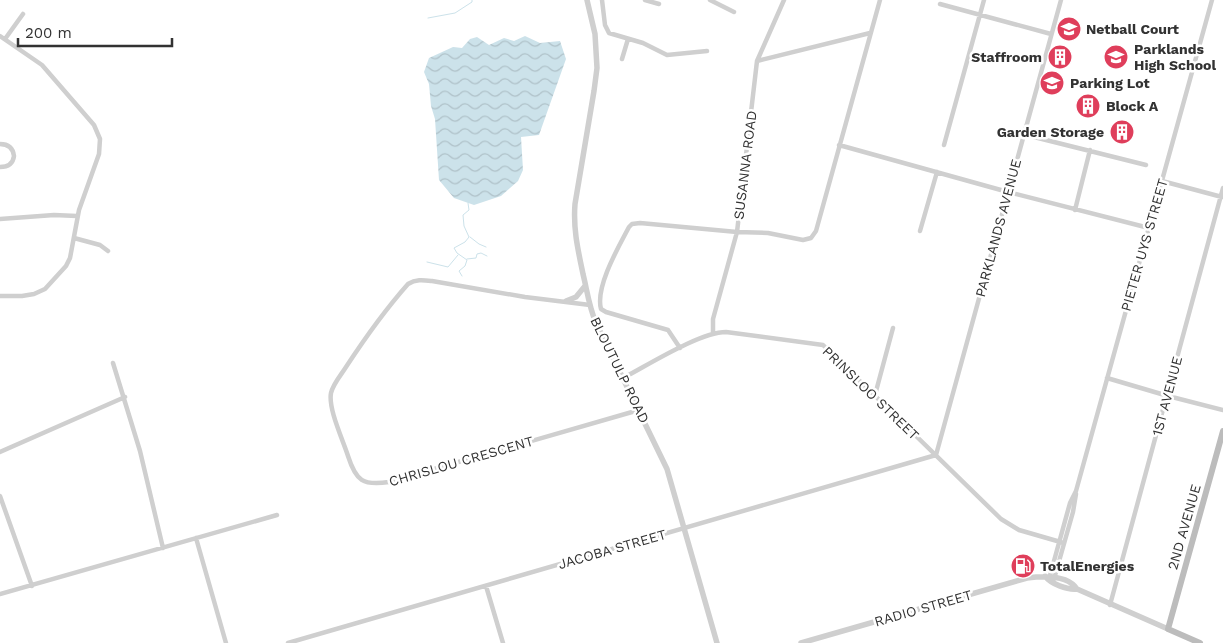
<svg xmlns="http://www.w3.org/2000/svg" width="1223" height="643" font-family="'Work Sans',sans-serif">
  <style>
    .water { fill: url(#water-waves) }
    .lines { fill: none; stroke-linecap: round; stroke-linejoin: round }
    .stream { stroke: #cce2ea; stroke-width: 1 }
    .minor { stroke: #cfcfcf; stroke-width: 4.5 }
    .tertiary { stroke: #cfcfcf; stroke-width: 5.5 }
    .secondary { stroke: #bcbcbc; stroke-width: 6 }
    .labels { text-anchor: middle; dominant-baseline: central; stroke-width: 5; stroke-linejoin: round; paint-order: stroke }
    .poi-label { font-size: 14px; font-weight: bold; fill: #323232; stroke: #fff; text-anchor: start }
    .street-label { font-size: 14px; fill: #323232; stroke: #fff }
  </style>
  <defs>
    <pattern id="water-waves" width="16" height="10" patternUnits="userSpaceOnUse" patternTransform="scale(1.25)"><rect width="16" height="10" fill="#cce2ea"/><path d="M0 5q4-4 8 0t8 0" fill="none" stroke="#b0c2c9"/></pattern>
  </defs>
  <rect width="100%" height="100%" fill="#fff"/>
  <path class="water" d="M 525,36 L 540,43 L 560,41 L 566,59 L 539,135 L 521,137 L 523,170 L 518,181 L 501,196 L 474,205 L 454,198 L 439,180 L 435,119 L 431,106 L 429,84 L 424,72 L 429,58 L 453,47 L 462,48 L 470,39 L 477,37 L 489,45 L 504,38 L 514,41 Z"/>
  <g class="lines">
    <path class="stream" d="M 428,18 L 455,13 L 472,2 L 472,0
      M 470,237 L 479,244 L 486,247
      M 467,259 L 476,258 L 477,254 L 481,253 L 487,256
      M 427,262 L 448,267 L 458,255
      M 462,276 L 459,271 L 465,266 L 467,260 L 457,253 L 454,248 L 465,242 L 469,237 L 464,226 L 463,215 L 469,210 L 468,203"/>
    <path class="minor" d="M 602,0 L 605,25 L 609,33 L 643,43 L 667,55 L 707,51
      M 645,0 L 659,4
      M 710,0 L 734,12
      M 940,4 L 1051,34
      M 0,36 L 42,65 L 94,125 L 100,139 L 99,154 L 79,210 L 70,258 L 66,266 L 45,289 L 34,294 L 22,296 L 0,296
      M 5,39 L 23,14
      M 622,59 L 628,39
      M 757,61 L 870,33
      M 1034,137 L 1146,165
      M 0,144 C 8,144 13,148 14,156 C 13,164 8,167 0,167
      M 839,145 L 1008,192 L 1149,228
      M 944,145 L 984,0
      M 1162,181 L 1222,197
      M 1075,210 L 1090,150
      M 0,219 L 54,215 L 77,216
      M 920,231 L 937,172
      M 74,238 L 100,245 L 108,251
      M 590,305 L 525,297 L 432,281 C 423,280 416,279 408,284 C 385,310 365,338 346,367 C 341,375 333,384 331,393 C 328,409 343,440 348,456 C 356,481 363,486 389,482 L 639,410
      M 713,333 L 713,319 L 737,232 L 757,61 L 784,0
      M 680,348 L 668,330 L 606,312 L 601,309 C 595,287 619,246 629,227 L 632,224 L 640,223 L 737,232 L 768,233 L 803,240 L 811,238 L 816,231 L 880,0
      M 113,363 L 140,451 L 163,548
      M 623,378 C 648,365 700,332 726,332 L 823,345 L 1001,519 L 1019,530 L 1064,543
      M 1107,378 L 1168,396 L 1223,410
      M 875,395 L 893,328
      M 0,452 L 125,397
      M 0,496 L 32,586
      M 196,538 L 226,643
      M 1049,579 L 1070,503 L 1076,491 L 1212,0
      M 1054,579 L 1073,512 L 1076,494
      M 486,586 L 503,643
      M 0,594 L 277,515
      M 1110,605 L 1223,188
      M 288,643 L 936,455 L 1061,0"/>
    <path class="tertiary" d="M 587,0 L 595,34 L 597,68 L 594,91 L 575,204 C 573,229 578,250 583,274 C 587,290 589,307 596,323 L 667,469 L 717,643
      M 566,301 L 576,297 L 585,286
      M 1045,576 C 1051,584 1067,590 1077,589 L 1168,629
      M 801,643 L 1027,578 C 1042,576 1067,574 1077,589"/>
    <path class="secondary" d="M 1200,643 L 1168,629 L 1223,431"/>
  </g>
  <defs>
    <symbol id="school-disc" viewBox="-11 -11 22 22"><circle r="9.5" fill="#df3e5b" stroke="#fff"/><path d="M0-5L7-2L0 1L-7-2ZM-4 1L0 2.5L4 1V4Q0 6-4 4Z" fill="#fff"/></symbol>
    <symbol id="building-disc" viewBox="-11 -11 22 22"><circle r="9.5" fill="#df3e5b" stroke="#fff"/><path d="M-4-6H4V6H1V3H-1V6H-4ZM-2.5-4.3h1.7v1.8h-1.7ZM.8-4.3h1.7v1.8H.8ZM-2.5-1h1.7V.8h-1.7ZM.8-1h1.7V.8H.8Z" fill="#fff"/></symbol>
    <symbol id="fuel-disc" viewBox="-11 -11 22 22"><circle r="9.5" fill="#df3e5b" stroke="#fff"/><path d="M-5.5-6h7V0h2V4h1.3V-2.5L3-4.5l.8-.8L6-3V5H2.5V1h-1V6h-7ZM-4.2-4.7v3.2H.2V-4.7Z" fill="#fff"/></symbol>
  </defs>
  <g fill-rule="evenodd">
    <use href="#school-disc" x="1055" y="15" width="28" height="28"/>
    <use href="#building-disc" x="1046" y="43" width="28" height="28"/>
    <use href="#school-disc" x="1102" y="43" width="28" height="28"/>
    <use href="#school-disc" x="1038" y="69" width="28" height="28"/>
    <use href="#building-disc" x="1074" y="92" width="28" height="28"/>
    <use href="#building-disc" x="1108" y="118" width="28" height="28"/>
    <use href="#fuel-disc" x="1009" y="552" width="28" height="28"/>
  </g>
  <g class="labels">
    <g class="poi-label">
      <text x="1086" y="29">Netball Court</text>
      <text x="1134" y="49">Parklands<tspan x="1134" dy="16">High School</tspan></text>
      <text x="1042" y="57" text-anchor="end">Staffroom</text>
      <text x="1070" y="83">Parking Lot</text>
      <text x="1106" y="106">Block A</text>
      <text x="1104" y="132" text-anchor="end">Garden Storage</text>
      <text x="1040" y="566">TotalEnergies</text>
    </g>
    <g class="street-label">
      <text transform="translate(745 165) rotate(-83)">SUSANNA ROAD</text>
      <text transform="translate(998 228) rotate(-75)">PARKLANDS AVENUE</text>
      <text transform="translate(1144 245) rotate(-74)">PIETER UYS STREET</text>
      <text transform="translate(620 370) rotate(64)">BLOUTULP ROAD</text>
      <text transform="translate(871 393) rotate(44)">PRINSLOO STREET</text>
      <text transform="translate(1167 396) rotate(-75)">1ST AVENUE</text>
      <text transform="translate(461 461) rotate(-16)">CHRISLOU CRESCENT</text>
      <text transform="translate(1184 527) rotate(-74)">2ND AVENUE</text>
      <text transform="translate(612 549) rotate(-16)">JACOBA STREET</text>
      <text transform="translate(923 608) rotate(-16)">RADIO STREET</text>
    </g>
  </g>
  <path d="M18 38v8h154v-8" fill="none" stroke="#323232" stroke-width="2.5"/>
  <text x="25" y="38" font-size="15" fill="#323232" stroke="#ffffff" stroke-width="4" paint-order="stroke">200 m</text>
</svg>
